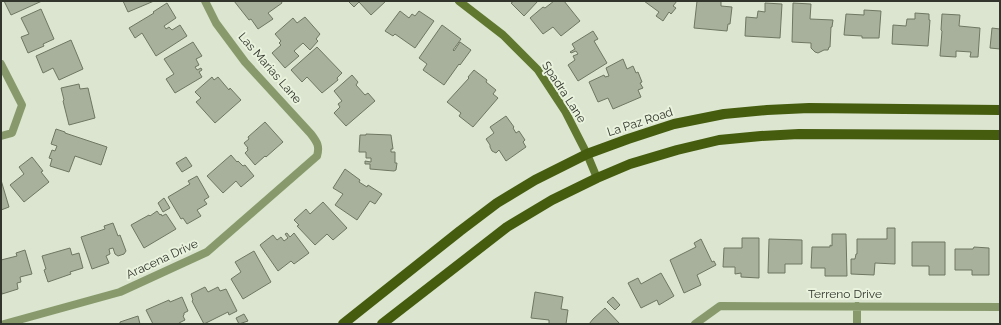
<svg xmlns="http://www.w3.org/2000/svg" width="1001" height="325" font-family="Raleway,sans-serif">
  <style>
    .building { fill: #a8b19c; stroke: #6f7763 }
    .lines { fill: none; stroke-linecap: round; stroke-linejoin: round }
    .street { stroke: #889a6c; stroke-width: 8 }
    .secondary { stroke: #5f772e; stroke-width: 8 }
    .primary { stroke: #455c0e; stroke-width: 10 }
    .labels { text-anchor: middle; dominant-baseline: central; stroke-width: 4; stroke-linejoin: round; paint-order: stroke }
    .street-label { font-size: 12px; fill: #31352c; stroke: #e9f2dc }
  </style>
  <rect width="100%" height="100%" fill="#dbe5cf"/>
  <path class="building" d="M 4,1 L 42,1 L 11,15 Z
    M 123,1 L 154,1 L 128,12 Z
    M 234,1 L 281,1 L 282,3 L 268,13 L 273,19 L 258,29 L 251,19 L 249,20 Z
    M 348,1 L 386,1 L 371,15 L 359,2 L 354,7 Z
    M 514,1 L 538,1 L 524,16 L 511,3 Z
    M 554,1 L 564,1 L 580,21 L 561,36 L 553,27 L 543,34 L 530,18 L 543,7 L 545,8 Z
    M 644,1 L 677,1 L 673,6 L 676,8 L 671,14 L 669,12 L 663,21 L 656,16 L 659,12 Z
    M 697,1 L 721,1 L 721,6 L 732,7 L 730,24 L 728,24 L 727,31 L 694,28 Z
    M 167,3 L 176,18 L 164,26 L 166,29 L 169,27 L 172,30 L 180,25 L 187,36 L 156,56 L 142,33 L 135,38 L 129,28 L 154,13 L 153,12 Z
    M 765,3 L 782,4 L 780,38 L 745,36 L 746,17 L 757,18 L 758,11 L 765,12 Z
    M 793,3 L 811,4 L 810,19 L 833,20 L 832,27 L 831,27 L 830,47 L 829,47 L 828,50 L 824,50 L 818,53 L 815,52 L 811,48 L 811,43 L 792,42 Z
    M 41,9 L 54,39 L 43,44 L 44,46 L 28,53 L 21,37 L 29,34 L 21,18 Z
    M 864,10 L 881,11 L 879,38 L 862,38 L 862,36 L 844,35 L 846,14 L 864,15 Z
    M 400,11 L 409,18 L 412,14 L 415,16 L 419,11 L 434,21 L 415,48 L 395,34 L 393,36 L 385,31 Z
    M 915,13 L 929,14 L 929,20 L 930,20 L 928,46 L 892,44 L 893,25 L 906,26 L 907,19 L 915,19 Z
    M 942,14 L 960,15 L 959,26 L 980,28 L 978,57 L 970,57 L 971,52 L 956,51 L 956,57 L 940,56 L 942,31 L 941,30 Z
    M 305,17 L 320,34 L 316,39 L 318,41 L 310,50 L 303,43 L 294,51 L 299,56 L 285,68 L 272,53 L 281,45 L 279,43 L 281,41 L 275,34 L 293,18 L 297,23 Z
    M 442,25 L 461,39 L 453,50 L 454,51 L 460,42 L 471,50 L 460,65 L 459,64 L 444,85 L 423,70 L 427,64 L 419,58 Z
    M 992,28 L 1000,29 L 1000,49 L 990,48 Z
    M 593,31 L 598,39 L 594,41 L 607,63 L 578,81 L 568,65 L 575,60 L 573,56 L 578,54 L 576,51 L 571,53 L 570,52 L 575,49 L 572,44 Z
    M 71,40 L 83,69 L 59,80 L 53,68 L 43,73 L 36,56 Z
    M 193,42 L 202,56 L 196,59 L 199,65 L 195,67 L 197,70 L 201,68 L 202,70 L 199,72 L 202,77 L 175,93 L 166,79 L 174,74 L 164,59 Z
    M 317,47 L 342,73 L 337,78 L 338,80 L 322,93 L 307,77 L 302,82 L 291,70 Z
    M 623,59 L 627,69 L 633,66 L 636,73 L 638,72 L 642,82 L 640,83 L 643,88 L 638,90 L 641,97 L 613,109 L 608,98 L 598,102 L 589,82 L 604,75 L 605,77 L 609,76 L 606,68 Z
    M 474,70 L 487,80 L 486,82 L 496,90 L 493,94 L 498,98 L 473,127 L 459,116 L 461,113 L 447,102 L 469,78 L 468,77 Z
    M 352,75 L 358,82 L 356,85 L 365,95 L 368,93 L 375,101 L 346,126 L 334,113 L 340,107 L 338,104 L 342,101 L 334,91 Z
    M 212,77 L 214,80 L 218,77 L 229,90 L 230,88 L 241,100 L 215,123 L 196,102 L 201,98 L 195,92 Z
    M 79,84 L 80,89 L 88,88 L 95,118 L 69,125 L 63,101 L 64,100 L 61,88 Z
    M 506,116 L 514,127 L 513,128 L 516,133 L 519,131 L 525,140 L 523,142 L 526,147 L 506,161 L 499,150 L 496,153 L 492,151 L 490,147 L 490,145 L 486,139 L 494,133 L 490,127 Z
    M 265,122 L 283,142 L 266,157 L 265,156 L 255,165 L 245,153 L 248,150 L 247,148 L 248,148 L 244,143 L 249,139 L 248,137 Z
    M 56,129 L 65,132 L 65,133 L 107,147 L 101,165 L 75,156 L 69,172 L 50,166 L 52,159 L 49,158 L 52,150 L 55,151 L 57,146 L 51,144 Z
    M 366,134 L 391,135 L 393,149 L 391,149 L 391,152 L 395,152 L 395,163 L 397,163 L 396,170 L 394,171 L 370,169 L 370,164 L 365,164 L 365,161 L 371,162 L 371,158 L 366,158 L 366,152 L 359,152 L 360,135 L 366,135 Z
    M 231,155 L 237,162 L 238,161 L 243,166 L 245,165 L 254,176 L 241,187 L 236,181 L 223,193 L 207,176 Z
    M 32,157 L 43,171 L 41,172 L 49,182 L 24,202 L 10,185 L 24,174 L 19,167 Z
    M 186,157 L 192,166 L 182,172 L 176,163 Z
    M 345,169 L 360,180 L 359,182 L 367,187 L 368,185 L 382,194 L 375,204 L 370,201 L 357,220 L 335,205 L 343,194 L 333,188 Z
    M 197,176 L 209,197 L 204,200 L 207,204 L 197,210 L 201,216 L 187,224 L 183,218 L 181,219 L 168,197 L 190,184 L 188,181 Z
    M 1,180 L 9,207 L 1,210 Z
    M 164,198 L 170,208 L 163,212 L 158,203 Z
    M 323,202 L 347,228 L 333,240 L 327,234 L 315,245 L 297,226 L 299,225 L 294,220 L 306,209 L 310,214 Z
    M 157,211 L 160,215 L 161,214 L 162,216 L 166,214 L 176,229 L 144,248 L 131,225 L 149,215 L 150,216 Z
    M 113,223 L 118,236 L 120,235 L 126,251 L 124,254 L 118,256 L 115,254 L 113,248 L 109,249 L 110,254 L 106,256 L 109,263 L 92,269 L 81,237 L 105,229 L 104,226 Z
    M 887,228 L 895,228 L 895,264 L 875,263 L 874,275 L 851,274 L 851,259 L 855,259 L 856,254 L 857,254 L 857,239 L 887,239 Z
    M 287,233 L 290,237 L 294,233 L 309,253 L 294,264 L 291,261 L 278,271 L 260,245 L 273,235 L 277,240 L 281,237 L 284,241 L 288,238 L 285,234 Z
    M 832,234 L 846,234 L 847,276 L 825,276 L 825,268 L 811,268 L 812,247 L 830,247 L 830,245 L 832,246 Z
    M 742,238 L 759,238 L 759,278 L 741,277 L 741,273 L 735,274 L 735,267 L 723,267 L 724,248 L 742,248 Z
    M 701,239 L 712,262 L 714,261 L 716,265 L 697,275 L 701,285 L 684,293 L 670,260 L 696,247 L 694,243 Z
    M 769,239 L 802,240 L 802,264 L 785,264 L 785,273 L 768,273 Z
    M 912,242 L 945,242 L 945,275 L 929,275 L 929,266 L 912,266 Z
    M 974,247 L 989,248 L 989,275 L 972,275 L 972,270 L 955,270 L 955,249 L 973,249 Z
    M 70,248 L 72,255 L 79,253 L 83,268 L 70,272 L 71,274 L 48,282 L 44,270 L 46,269 L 42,256 Z
    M 25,250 L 32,274 L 20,277 L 21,282 L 17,283 L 18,289 L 2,294 L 1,289 L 1,260 L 17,256 L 16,253 Z
    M 254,251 L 271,282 L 243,299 L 231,279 L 241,272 L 235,262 Z
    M 661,273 L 674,296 L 659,305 L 657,300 L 641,308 L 628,283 L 638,278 L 641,284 Z
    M 205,287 L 208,292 L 218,287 L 220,291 L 226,289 L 237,311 L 229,315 L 228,312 L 204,324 L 192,301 L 193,300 L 191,294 Z
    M 535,292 L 563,297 L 561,309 L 568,310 L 566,324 L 549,324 L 549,320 L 531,318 Z
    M 182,297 L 188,311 L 184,313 L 184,315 L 183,316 L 185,320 L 179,323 L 179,324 L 153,324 L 146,310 L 169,300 L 170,302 Z
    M 613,297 L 620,305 L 615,310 L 607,302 Z
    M 605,308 L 620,324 L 589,324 L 593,319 Z
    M 244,314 L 248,321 L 239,324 L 236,318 Z
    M 138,316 L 140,324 L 120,324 L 120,322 Z"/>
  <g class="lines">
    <path class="street" d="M 1,64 L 22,105 L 12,133 L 1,136
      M 857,306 L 857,324
      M 4,324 L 120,292 L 207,252 L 317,156 C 320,146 317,142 311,134 L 245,62 L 216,23 L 205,1
      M 695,324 L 720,306 L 1000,307"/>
    <path class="secondary" d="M 459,1 L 503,35 L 538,70 L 565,111 L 587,154 L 597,178"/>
    <path class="primary" d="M 343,324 L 460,231 L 497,203 L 535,180 L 587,154 L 628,139 L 674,124 L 724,114 L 767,110 L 809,108 L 1000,110
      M 382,324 L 507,227 L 552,200 L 597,178 L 630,164 L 677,150 L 719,140 L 761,136 L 799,134 L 1000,135"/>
  </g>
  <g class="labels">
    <g class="street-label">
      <text transform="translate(270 68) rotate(49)">Las Marias Lane</text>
      <text transform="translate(564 92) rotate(57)">Spadra Lane</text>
      <text transform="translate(640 122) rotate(-18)">La Paz Road</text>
      <text transform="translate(162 259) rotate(-25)">Aracena Drive</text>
      <text x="845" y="294">Terreno Drive</text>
    </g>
  </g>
  <rect width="1001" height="325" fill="none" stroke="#31352c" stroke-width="4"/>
</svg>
